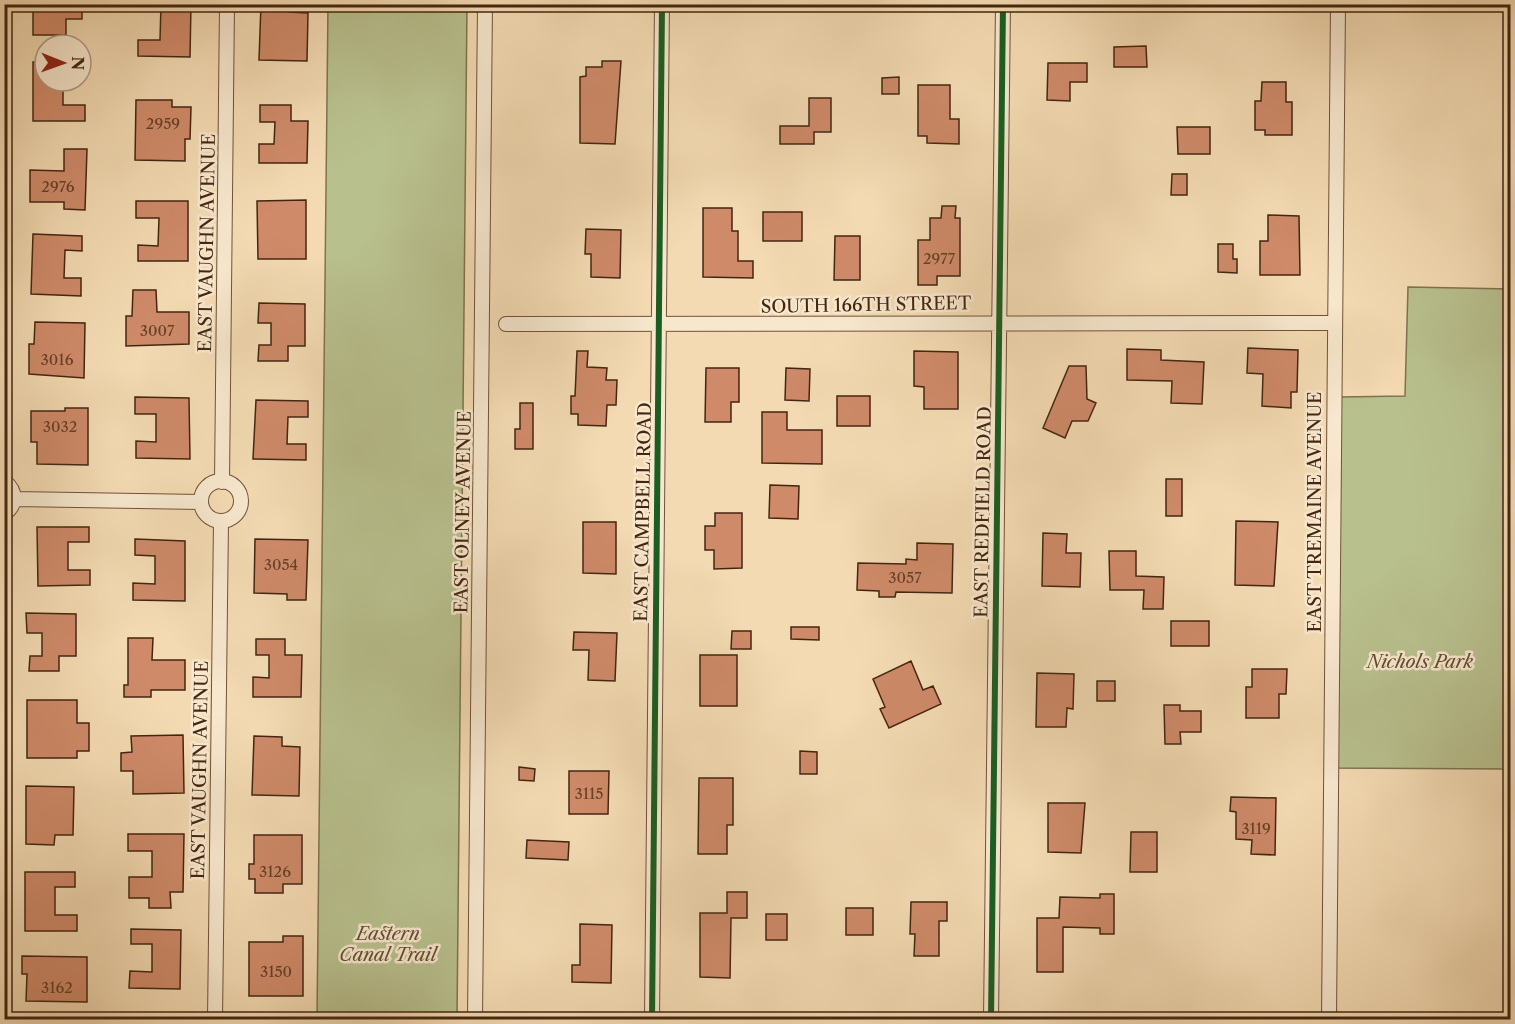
<svg xmlns="http://www.w3.org/2000/svg" width="1515" height="1024" font-family="'Libre Caslon Text',serif">
  <style>
    .green { fill: #b8c08e; stroke: #7e734f; stroke-width: 1.5 }
    .building { fill: #ce8a69; stroke: #442610; stroke-width: 1.5 }
    .lines { fill: none; stroke-linecap: round; stroke-linejoin: round }
    .minor-casing { stroke: #705338; stroke-width: 16 }
    .minor { stroke: #f7e7cd; stroke-width: 14 }
    .cycleway-casing { stroke: #f7e7cd; stroke-width: 10 }
    .cycleway { stroke: #1b5e20; stroke-width: 6 }
    .labels { text-anchor: middle; dominant-baseline: central; stroke-width: 5; stroke-linejoin: round; paint-order: stroke }
    .number-label { font-size: 15px; fill: #663f26 }
    .street-label { font-size: 18px; fill: #442610; stroke: #f7e7cd }
    .park-label { font-size: 18px; font-style: italic; fill: #614c30; stroke: #f7e7cd }
  </style>
  <rect width="100%" height="100%" fill="#f3dab2"/>
  <filter id="stains"><feTurbulence type="fractalNoise" baseFrequency=".00333" numOctaves="4"/><feColorMatrix values="0 0 0 0 .2 0 0 0 0 .09 0 0 0 0 .02 0 0 0 .5 -.17"/></filter>
  <radialGradient id="worn" r=".72"><stop offset=".6" stop-color="#630" stop-opacity="0"/><stop offset="1" stop-color="#630" stop-opacity=".3"/></radialGradient>
  <path class="green" d="M 328,5 L 467,5 L 457,1019 L 317,1019 Z
    M 1408,287 L 1510,289 L 1510,769 L 1327,768 L 1340,397 L 1405,396 Z"/>
  <path class="building" d="M 82,4 L 82,19 L 66,19 L 66,35 L 33,35 L 33,6 Z
    M 161,4 L 191,4 L 190,57 L 138,56 L 138,40 L 160,40 Z
    M 261,4 L 289,4 L 289,12 L 308,13 L 307,61 L 259,60 Z
    M 1146,46 L 1147,67 L 1114,67 L 1114,47 Z
    M 602,61 L 621,61 L 615,144 L 580,143 L 580,77 L 586,76 L 586,67 L 602,67 Z
    M 33,62 L 45,62 L 45,81 L 63,81 L 63,105 L 85,105 L 85,121 L 33,121 Z
    M 1048,63 L 1087,63 L 1087,82 L 1070,82 L 1070,101 L 1047,100 Z
    M 899,77 L 899,94 L 882,94 L 882,78 Z
    M 1262,82 L 1286,82 L 1286,102 L 1292,102 L 1292,135 L 1265,135 L 1265,130 L 1255,130 L 1255,101 L 1261,101 Z
    M 918,85 L 950,85 L 950,119 L 959,119 L 959,144 L 927,143 L 927,136 L 918,136 Z
    M 809,98 L 831,98 L 831,132 L 814,132 L 814,144 L 780,144 L 780,126 L 809,126 Z
    M 136,100 L 172,100 L 172,107 L 191,107 L 190,139 L 185,139 L 185,161 L 135,160 Z
    M 260,105 L 291,105 L 291,121 L 308,121 L 307,163 L 259,163 L 259,144 L 274,144 L 275,122 L 260,122 Z
    M 1177,127 L 1210,127 L 1210,154 L 1178,154 Z
    M 64,149 L 87,149 L 85,210 L 64,209 L 64,202 L 30,202 L 30,170 L 64,171 Z
    M 1172,174 L 1187,174 L 1187,195 L 1171,195 Z
    M 306,200 L 306,259 L 258,259 L 257,201 Z
    M 136,201 L 188,201 L 188,261 L 138,261 L 138,245 L 158,246 L 159,218 L 136,218 Z
    M 942,206 L 956,206 L 955,218 L 960,218 L 960,276 L 937,276 L 937,285 L 918,285 L 918,240 L 930,240 L 930,218 L 941,218 Z
    M 703,208 L 732,208 L 732,231 L 738,231 L 738,261 L 753,261 L 753,278 L 703,277 Z
    M 763,212 L 802,212 L 802,241 L 763,241 Z
    M 1268,215 L 1299,216 L 1300,275 L 1260,275 L 1260,241 L 1268,241 Z
    M 586,229 L 621,230 L 620,278 L 591,277 L 591,254 L 585,254 Z
    M 33,234 L 82,236 L 82,251 L 65,250 L 64,278 L 81,278 L 81,296 L 31,294 Z
    M 835,236 L 860,236 L 860,280 L 834,280 Z
    M 1218,244 L 1233,244 L 1233,259 L 1237,259 L 1237,273 L 1218,272 Z
    M 133,290 L 156,290 L 157,312 L 189,312 L 189,344 L 126,346 L 126,316 L 132,316 Z
    M 259,303 L 305,304 L 305,346 L 288,346 L 288,361 L 258,361 L 259,345 L 271,345 L 271,323 L 258,323 Z
    M 35,322 L 85,323 L 84,378 L 29,374 L 29,344 L 34,344 Z
    M 1248,348 L 1298,350 L 1297,392 L 1291,392 L 1291,408 L 1262,406 L 1263,374 L 1247,373 Z
    M 1127,349 L 1161,350 L 1161,360 L 1204,362 L 1202,404 L 1171,403 L 1172,381 L 1127,380 Z
    M 577,351 L 588,351 L 587,367 L 607,368 L 606,380 L 617,380 L 616,405 L 607,405 L 606,426 L 578,425 L 578,414 L 571,414 L 571,396 L 575,396 Z
    M 914,351 L 958,352 L 958,409 L 924,409 L 924,387 L 914,386 Z
    M 1069,366 L 1086,366 L 1087,399 L 1096,403 L 1088,421 L 1072,421 L 1065,438 L 1043,428 Z
    M 706,368 L 739,368 L 739,402 L 731,402 L 731,422 L 705,422 Z
    M 786,368 L 810,369 L 809,401 L 785,400 Z
    M 837,396 L 870,396 L 870,426 L 837,426 Z
    M 135,397 L 189,398 L 190,459 L 136,458 L 136,441 L 156,442 L 156,414 L 135,414 Z
    M 256,400 L 308,401 L 308,417 L 288,417 L 287,444 L 306,444 L 306,460 L 253,459 Z
    M 520,403 L 533,403 L 533,449 L 515,449 L 515,429 L 520,429 Z
    M 65,408 L 88,408 L 88,465 L 37,464 L 37,442 L 31,442 L 31,411 L 65,411 Z
    M 762,412 L 787,412 L 787,430 L 822,430 L 822,464 L 762,463 Z
    M 1166,479 L 1182,479 L 1182,516 L 1166,516 Z
    M 770,485 L 799,486 L 798,519 L 769,518 Z
    M 715,513 L 742,513 L 742,568 L 714,569 L 714,550 L 705,550 L 705,526 L 715,526 Z
    M 1236,521 L 1278,522 L 1274,586 L 1235,585 Z
    M 583,522 L 616,522 L 616,574 L 583,573 Z
    M 37,527 L 89,527 L 89,542 L 68,542 L 68,570 L 90,570 L 90,585 L 38,586 Z
    M 1043,533 L 1067,534 L 1066,553 L 1081,553 L 1080,587 L 1042,586 Z
    M 135,539 L 185,541 L 185,601 L 133,600 L 133,583 L 155,584 L 155,556 L 135,555 Z
    M 255,539 L 308,540 L 306,600 L 287,600 L 287,594 L 254,593 Z
    M 917,543 L 953,544 L 952,593 L 896,592 L 895,597 L 879,597 L 879,591 L 857,590 L 858,563 L 906,564 L 906,559 L 917,560 Z
    M 1109,551 L 1136,551 L 1136,576 L 1164,577 L 1163,609 L 1143,609 L 1144,590 L 1110,590 Z
    M 26,613 L 76,614 L 76,656 L 59,656 L 59,671 L 29,671 L 30,656 L 42,656 L 42,633 L 27,633 Z
    M 1171,621 L 1209,621 L 1209,646 L 1171,646 Z
    M 791,627 L 819,627 L 819,640 L 791,639 Z
    M 732,631 L 751,631 L 751,649 L 731,649 Z
    M 574,632 L 617,633 L 615,681 L 588,680 L 589,650 L 573,650 Z
    M 128,638 L 153,638 L 152,660 L 185,660 L 185,690 L 151,690 L 151,697 L 124,697 L 124,685 L 128,685 Z
    M 256,639 L 285,639 L 285,655 L 302,655 L 301,697 L 253,697 L 253,677 L 269,678 L 269,655 L 256,655 Z
    M 700,655 L 737,655 L 737,706 L 700,706 Z
    M 911,661 L 923,690 L 933,686 L 941,704 L 889,728 L 880,709 L 885,707 L 873,679 Z
    M 1252,669 L 1287,669 L 1286,694 L 1279,694 L 1279,718 L 1246,718 L 1246,687 L 1252,687 Z
    M 1037,673 L 1074,674 L 1073,709 L 1067,708 L 1066,727 L 1036,727 Z
    M 1097,681 L 1115,681 L 1115,701 L 1097,701 Z
    M 27,700 L 77,700 L 77,723 L 89,723 L 89,751 L 77,751 L 77,758 L 27,758 Z
    M 1164,705 L 1180,705 L 1180,711 L 1201,711 L 1201,732 L 1180,732 L 1181,744 L 1165,744 Z
    M 183,735 L 184,793 L 133,794 L 133,771 L 121,771 L 121,753 L 132,752 L 131,736 Z
    M 254,736 L 282,737 L 282,746 L 300,747 L 299,796 L 252,795 Z
    M 800,751 L 817,752 L 817,774 L 800,774 Z
    M 519,767 L 535,769 L 534,781 L 519,780 Z
    M 569,771 L 609,771 L 608,814 L 569,814 Z
    M 699,778 L 733,778 L 733,825 L 727,825 L 727,854 L 698,854 Z
    M 26,786 L 74,787 L 73,835 L 55,835 L 54,845 L 26,844 Z
    M 1231,797 L 1276,798 L 1275,855 L 1251,854 L 1252,840 L 1236,839 L 1236,812 L 1230,811 Z
    M 1048,803 L 1085,803 L 1081,853 L 1048,852 Z
    M 1131,832 L 1157,832 L 1157,872 L 1130,872 Z
    M 128,834 L 184,834 L 183,892 L 170,892 L 171,908 L 149,908 L 149,898 L 129,898 L 129,877 L 152,877 L 152,851 L 128,851 Z
    M 254,835 L 302,835 L 302,884 L 283,884 L 283,893 L 255,893 L 255,879 L 249,879 L 249,864 L 254,864 Z
    M 527,840 L 569,842 L 568,860 L 526,858 Z
    M 25,872 L 75,872 L 75,887 L 55,887 L 55,915 L 77,915 L 77,931 L 25,931 Z
    M 727,892 L 747,892 L 747,918 L 731,918 L 730,978 L 700,977 L 700,913 L 727,913 Z
    M 1100,894 L 1114,894 L 1114,934 L 1100,934 L 1100,928 L 1063,927 L 1063,972 L 1037,972 L 1037,918 L 1059,918 L 1060,897 L 1100,898 Z
    M 911,902 L 947,902 L 947,921 L 939,921 L 939,956 L 914,956 L 915,934 L 910,934 Z
    M 846,908 L 873,908 L 873,935 L 846,935 Z
    M 766,914 L 787,914 L 787,940 L 766,940 Z
    M 580,924 L 612,925 L 611,983 L 572,982 L 572,965 L 580,965 Z
    M 131,929 L 181,930 L 180,989 L 129,988 L 130,971 L 152,972 L 152,944 L 131,944 Z
    M 283,936 L 303,936 L 303,996 L 249,996 L 249,942 L 283,942 Z
    M 22,956 L 87,957 L 87,1002 L 26,1001 L 27,974 L 22,974 Z"/>
  <g class="lines">
    <defs>
      <path id="minor" d="M 506,324 L 1335,323
        M 4,481 C 17,491 17,505 4,514
        M201 501a20 20 0 1 1 40 0a20 20 0 1 1-40 0Z
        M 222,482 L 227,4
        M 14,499 L 201,502
        M 215,1020 L 221,521
        M 475,1020 L 485,4
        M 652,1020 L 662,4
        M 991,1020 L 1003,4
        M 1329,1020 L 1338,4"/>
    </defs>
    <use href="#minor" class="minor-casing"/>
    <use href="#minor" class="minor"/>
    <defs>
      <path id="cycleway" d="M 652,1020 L 662,4
        M 991,1020 L 1003,4"/>
    </defs>
    <use href="#cycleway" class="cycleway-casing"/>
    <use href="#cycleway" class="cycleway"/>
  </g>
  <g class="labels">
    <g class="number-label">
      <text x="163" y="123">2959</text>
      <text x="58" y="186">2976</text>
      <text x="939" y="258">2977</text>
      <text x="157" y="330">3007</text>
      <text x="57" y="359">3016</text>
      <text x="60" y="426">3032</text>
      <text x="281" y="564">3054</text>
      <text x="905" y="577">3057</text>
      <text x="589" y="793">3115</text>
      <text x="1256" y="828">3119</text>
      <text x="275" y="871">3126</text>
      <text x="276" y="971">3150</text>
      <text x="57" y="987">3162</text>
    </g>
    <g class="street-label">
      <text transform="translate(207 243) rotate(-89)">EAST VAUGHN AVENUE</text>
      <text transform="translate(866 305) rotate(-1)">SOUTH 166TH STREET</text>
      <text transform="translate(463 512) rotate(-89)">EAST OLNEY AVENUE</text>
      <text transform="translate(643 512) rotate(-89)">EAST CAMPBELL ROAD</text>
      <text transform="translate(983 512) rotate(-89)">EAST REDFIELD ROAD</text>
      <text transform="translate(1315 512) rotate(-90)">EAST TREMAINE AVENUE</text>
      <text transform="translate(200 770) rotate(-89)">EAST VAUGHN AVENUE</text>
    </g>
    <g class="park-label">
      <text x="1420" y="662">Nichols Park</text>
      <text x="388" y="934">Eastern<tspan x="388" dy="21">Canal Trail</tspan></text>
    </g>
  </g>
  <rect width="1515" height="1024" fill="none" stroke="#f3dab2" stroke-width="24"/>
  <rect x="6" y="6" width="1503" height="1012" fill="none" stroke="#442610" stroke-width="3"/>
  <rect x="12" y="12" width="1491" height="1000" fill="none" stroke="#442610" stroke-width="1.5"/>
  <g transform="translate(63 63) rotate(91)"><circle r="28" fill="#f7e7cd" stroke="#af9a81" stroke-width="1.5"/>
  <path d="M0-4.5L10 22L0 15L-10 22Z" fill="#8f2418"/>
  <text y="-9" font-size="16" font-weight="bold" text-anchor="middle" fill="#442610">N</text>
  </g>
  <rect width="100%" height="100%" filter="url(#stains)"/>
  <rect width="100%" height="100%" fill="url(#worn)"/>
</svg>
